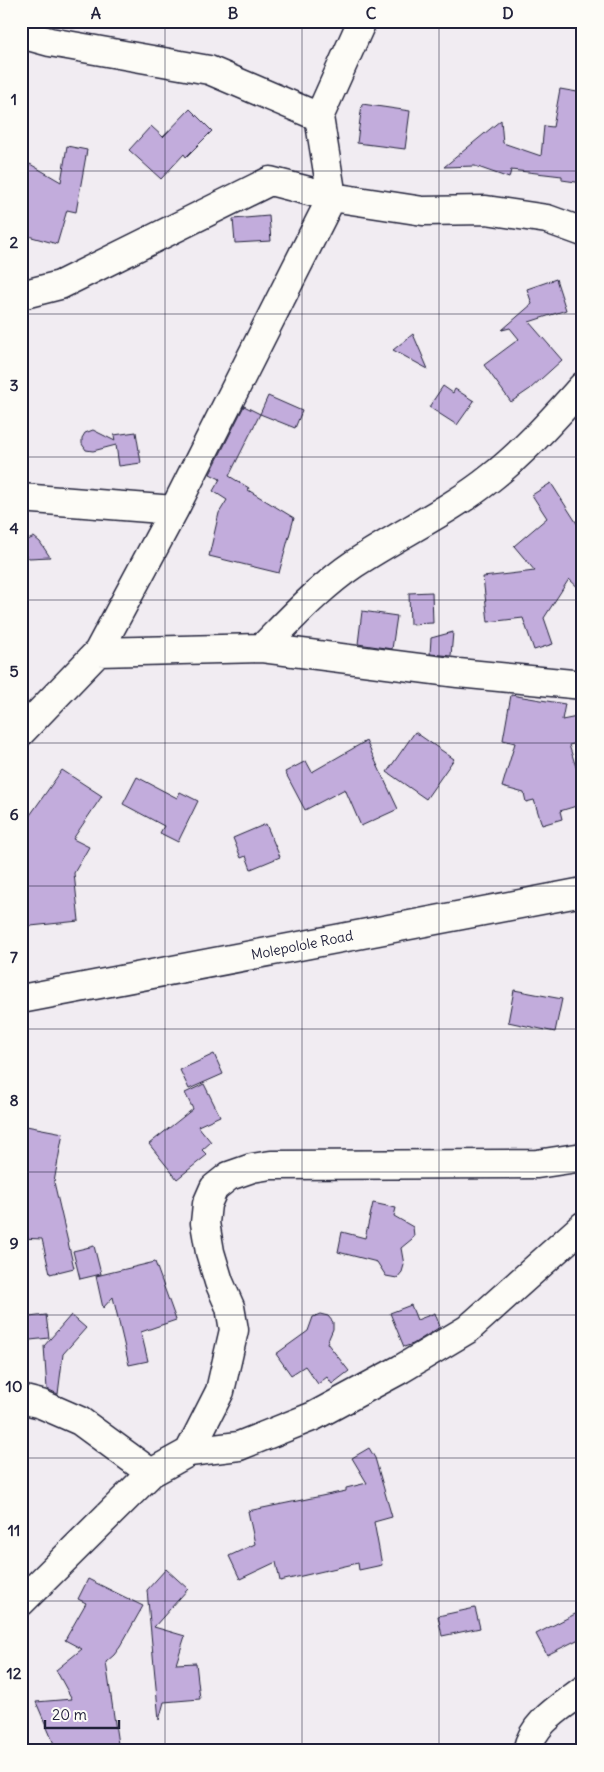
<svg xmlns="http://www.w3.org/2000/svg" width="604" height="1772" font-family="Delius,sans-serif">
  <style>
    .building { fill: #c2acdc; stroke: #22223b }
    .lines { fill: none; stroke-linecap: round; stroke-linejoin: round }
    .street-casing { stroke: #22223b; stroke-width: 31 }
    .primary-casing { stroke: #22223b; stroke-width: 31 }
    .street { stroke: #fdfcf7; stroke-width: 28 }
    .primary { stroke: #fdfcf7; stroke-width: 28 }
    .grid { fill: none; stroke: #22223b; stroke-width: 1; stroke-opacity: 0.55 }
    .labels { text-anchor: middle; dominant-baseline: central; stroke-width: 4; stroke-linejoin: round; paint-order: stroke }
    .street-label { font-size: 14px; fill: #22223b; stroke: #fdfcf7 }
    .neatline { fill: none; stroke: #22223b; stroke-width: 2 }
    .grid-label { font-size: 16px; text-anchor: middle; font-weight: bold; fill: #22223b }
  </style>
  <rect width="100%" height="100%" fill="#f1ecf2"/>
  <filter id="ink" filterUnits="userSpaceOnUse"><feTurbulence type="fractalNoise" baseFrequency=".02" numOctaves="2"/><feDisplacementMap in="SourceGraphic" scale="10" xChannelSelector="R" yChannelSelector="G"/><feConvolveMatrix kernelMatrix="1 2 1 2 8 2 1 2 1" color-interpolation-filters="sRGB"/></filter>
  <g filter="url(#ink)">
    <path class="building" d="M 560,89 L 583,93 L 583,183 L 562,180 L 562,176 L 511,170 L 509,178 L 475,166 L 444,167 L 501,120 L 503,143 L 541,156 L 544,126 L 553,127 Z
      M 362,104 L 410,111 L 405,149 L 357,143 Z
      M 190,109 L 212,131 L 186,157 L 184,154 L 161,179 L 129,150 L 151,126 L 163,137 Z
      M 67,146 L 87,150 L 76,212 L 67,210 L 57,244 L 21,234 L 21,219 L 29,192 L 21,187 L 21,178 L 30,164 L 61,182 Z
      M 269,216 L 271,241 L 235,243 L 233,219 Z
      M 556,279 L 566,310 L 529,322 L 562,360 L 530,389 L 511,402 L 484,365 L 519,339 L 510,328 L 502,330 L 532,304 L 527,289 Z
      M 413,334 L 428,369 L 393,350 Z
      M 443,386 L 453,393 L 455,389 L 474,401 L 457,425 L 429,407 Z
      M 268,396 L 302,411 L 295,428 L 260,414 Z
      M 244,406 L 260,414 L 229,476 L 249,488 L 248,490 L 294,518 L 279,573 L 209,556 L 219,513 L 227,500 L 213,491 L 220,479 L 210,474 Z
      M 93,430 L 115,441 L 114,435 L 136,432 L 141,463 L 119,466 L 116,445 L 93,451 L 86,450 L 82,444 L 82,438 L 85,433 Z
      M 551,483 L 583,533 L 583,592 L 569,579 L 544,618 L 553,644 L 534,650 L 523,618 L 488,622 L 483,577 L 535,571 L 514,546 L 547,518 L 532,495 Z
      M 34,537 L 40,542 L 50,557 L 29,558 L 22,551 L 24,542 Z
      M 432,592 L 433,623 L 410,624 L 409,593 Z
      M 362,611 L 397,616 L 392,649 L 358,644 Z
      M 453,632 L 451,656 L 430,654 L 431,638 Z
      M 511,695 L 565,704 L 562,720 L 577,717 L 582,742 L 569,745 L 583,789 L 583,804 L 560,811 L 562,819 L 542,825 L 534,800 L 526,802 L 524,793 L 502,787 L 515,743 L 503,740 Z
      M 415,732 L 454,759 L 426,799 L 387,772 Z
      M 366,741 L 398,809 L 361,826 L 345,789 L 305,810 L 285,772 L 306,761 L 312,772 Z
      M 62,770 L 102,796 L 73,839 L 89,847 L 74,873 L 79,921 L 21,927 L 21,828 Z
      M 137,777 L 177,798 L 180,792 L 198,801 L 178,842 L 160,833 L 164,826 L 123,804 Z
      M 266,824 L 280,857 L 251,869 L 246,856 L 241,858 L 233,838 Z
      M 514,990 L 562,999 L 555,1032 L 508,1022 Z
      M 214,1054 L 223,1074 L 189,1089 L 180,1070 Z
      M 204,1084 L 220,1116 L 198,1126 L 211,1142 L 202,1150 L 207,1155 L 177,1179 L 149,1144 L 193,1109 L 185,1093 Z
      M 21,1125 L 63,1133 L 54,1182 L 74,1268 L 50,1274 L 42,1239 L 21,1238 Z
      M 373,1203 L 396,1208 L 394,1216 L 413,1227 L 414,1236 L 412,1239 L 401,1248 L 404,1265 L 402,1272 L 397,1278 L 386,1276 L 377,1262 L 338,1252 L 342,1232 L 365,1238 Z
      M 94,1246 L 101,1274 L 80,1279 L 73,1251 Z
      M 155,1262 L 176,1320 L 141,1332 L 148,1361 L 129,1365 L 113,1297 L 103,1308 L 96,1276 Z
      M 411,1305 L 417,1320 L 435,1313 L 440,1327 L 413,1344 L 404,1347 L 390,1313 Z
      M 320,1314 L 328,1316 L 333,1322 L 333,1329 L 327,1343 L 349,1371 L 332,1384 L 327,1377 L 318,1384 L 305,1366 L 291,1375 L 276,1354 L 308,1331 L 313,1317 Z
      M 46,1315 L 49,1338 L 21,1341 L 21,1318 Z
      M 71,1315 L 86,1328 L 63,1354 L 58,1394 L 47,1389 L 44,1346 Z
      M 369,1448 L 375,1458 L 392,1517 L 374,1522 L 382,1565 L 359,1570 L 358,1563 L 280,1581 L 276,1562 L 240,1579 L 229,1556 L 255,1544 L 248,1511 L 346,1491 L 346,1488 L 367,1483 L 352,1458 Z
      M 166,1569 L 188,1589 L 154,1627 L 185,1636 L 176,1664 L 196,1663 L 200,1699 L 164,1702 L 159,1720 L 147,1590 Z
      M 88,1579 L 143,1606 L 120,1647 L 114,1655 L 106,1662 L 119,1751 L 57,1751 L 36,1702 L 72,1699 L 56,1670 L 82,1649 L 65,1640 L 86,1603 L 78,1599 Z
      M 475,1608 L 480,1628 L 442,1636 L 438,1616 Z
      M 583,1610 L 583,1637 L 547,1655 L 536,1634 Z"/>
    <g class="lines">
      <defs>
        <path id="street" d="M 362,21 L 319,117 L 332,197 L 423,211 L 486,210 L 547,219 L 583,232
          M 21,34 L 50,42 L 209,70 L 319,117
          M 21,295 L 60,285 L 270,181 L 332,197 L 174,510 L 98,652 L 21,732
          M 21,498 L 174,510
          M 262,648 C 291,619 320,587 354,564 C 399,534 450,511 492,477 C 526,450 554,418 583,386
          M 98,652 L 262,648 L 458,673 L 583,685
          M 21,1399 L 41,1404 L 80,1421 L 151,1473
          M 189,1452 L 220,1391 L 234,1330 L 230,1307 L 219,1282 L 210,1252 L 205,1223 L 207,1204 L 214,1188 L 229,1176 L 252,1168 L 271,1165 L 537,1164 L 583,1157
          M 21,1602 L 151,1473 L 189,1452 L 239,1446 L 314,1416 L 401,1369 L 468,1329 L 583,1226
          M 527,1751 C 533,1722 561,1707 583,1690"/>
        <path id="primary" d="M 21,999 L 583,892"/>
      </defs>
      <use href="#street" class="street-casing"/>
      <use href="#primary" class="primary-casing"/>
      <use href="#street" class="street"/>
      <use href="#primary" class="primary"/>
    </g>
  </g>
  <path class="grid" d="M 165,21 L 165,1751M 302,21 L 302,1751M 439,21 L 439,1751M 21,171 L 583,171M 21,314 L 583,314M 21,457 L 583,457M 21,600 L 583,600M 21,743 L 583,743M 21,886 L 583,886M 21,1029 L 583,1029M 21,1172 L 583,1172M 21,1315 L 583,1315M 21,1458 L 583,1458M 21,1601 L 583,1601"/>
  <g class="labels">
    <g class="street-label">
      <text transform="translate(302 945) rotate(-11)">Molepolole Road</text>
    </g>
  </g>
  <rect width="604" height="1772" fill="none" stroke="#fdfcf7" stroke-width="55"/>
  <path d="M45 1720v8h74v-8" fill="none" stroke="#22223b" stroke-width="2.5"/>
  <text x="52" y="1720" font-size="15" fill="#22223b" stroke="#fdfcf7" stroke-width="4" paint-order="stroke">20 m</text>
  <rect x="28" y="28" width="548" height="1716" class="neatline"/>
  <g class="grid-label">
    <text x="96" y="19">A</text>
    <text x="233" y="19">B</text>
    <text x="371" y="19">C</text>
    <text x="508" y="19">D</text>
    <text x="14" y="105">1</text>
    <text x="14" y="248">2</text>
    <text x="14" y="391">3</text>
    <text x="14" y="534">4</text>
    <text x="14" y="677">5</text>
    <text x="14" y="820">6</text>
    <text x="14" y="963">7</text>
    <text x="14" y="1106">8</text>
    <text x="14" y="1249">9</text>
    <text x="14" y="1392">10</text>
    <text x="14" y="1536">11</text>
    <text x="14" y="1679">12</text>
  </g>
</svg>
